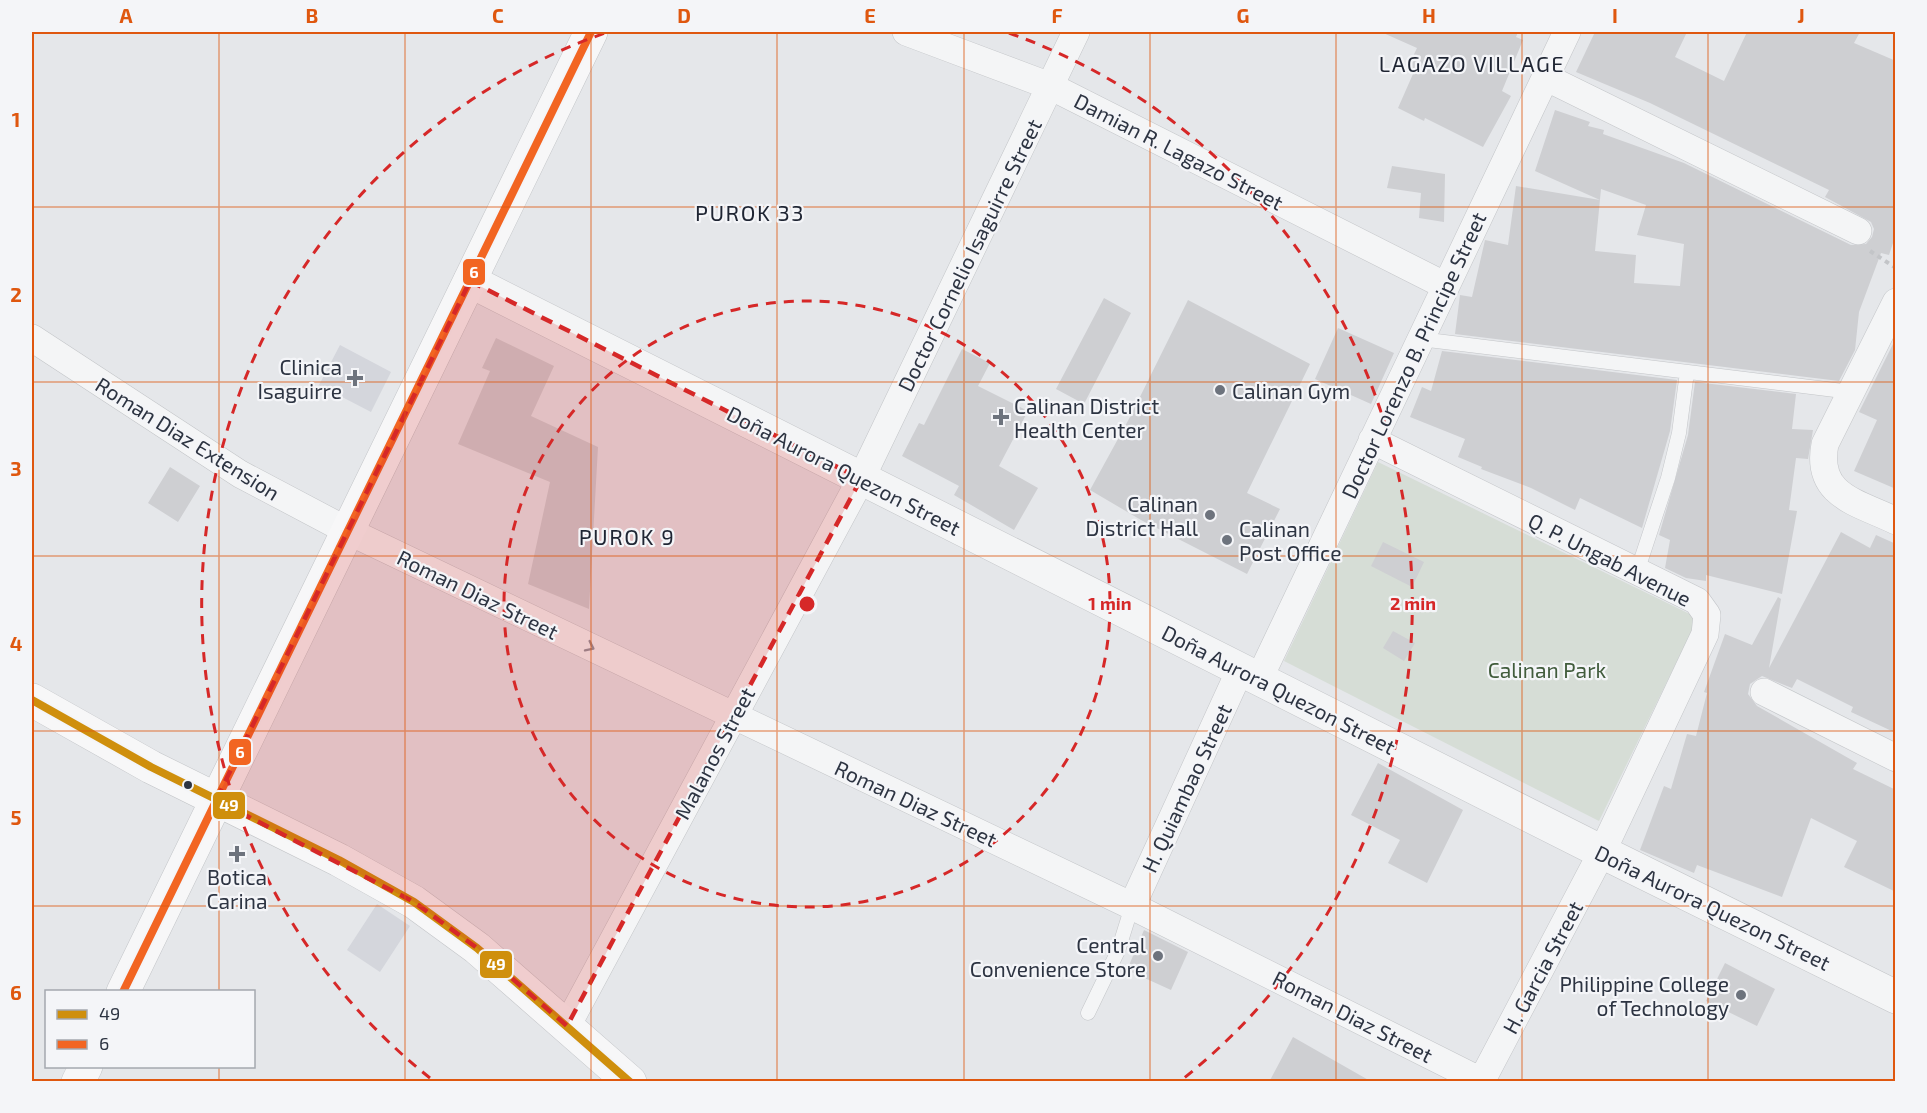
<svg xmlns="http://www.w3.org/2000/svg" width="1927" height="1113" font-family="'Exo 2',sans-serif">
  <style>
    .built { fill: #d4d6dc }
    .green { fill: #d6ddd6 }
    .building { fill: #cecfd2; fill-rule: evenodd }
    .lines { fill: none; stroke-linecap: round; stroke-linejoin: round }
    .service-casing { stroke: #c3c5c8; stroke-width: 15 }
    .minor-casing { stroke: #c3c5c8; stroke-width: 28 }
    .tertiary-casing { stroke: #c3c5c8; stroke-width: 34 }
    .secondary-casing { stroke: #c3c5c8; stroke-width: 34 }
    .path { stroke: #c3c5c8; stroke-width: 4; stroke-dasharray: 4.5 4.5; stroke-linecap: butt }
    .service { stroke: #f4f5f6; stroke-width: 14 }
    .minor { stroke: #f4f5f6; stroke-width: 27 }
    .tertiary { stroke: #f4f5f6; stroke-width: 33 }
    .secondary { stroke: #f7f7f8; stroke-width: 33 }
    .bus-1-casing { stroke: #f4f5f8; stroke-width: 12 }
    .bus-2-casing { stroke: #f4f5f8; stroke-width: 12 }
    .bus-1 { stroke: #cf8f0d; stroke-width: 8 }
    .bus-2 { stroke: #f26522; stroke-width: 8 }
    .oneway { stroke: #90949c }
    .marked { fill: #d62828; fill-opacity: 0.2; stroke: #d62828; stroke-width: 4.5; stroke-dasharray: 12 8; stroke-linejoin: round }
    .grid { fill: none; stroke: #df570f; stroke-width: 1.5; stroke-opacity: 0.55 }
    .ring { fill: none; stroke: #d62828; stroke-width: 3; stroke-dasharray: 10 8 }
    .poi-dot { fill: #6d737d; stroke: #f4f5f8; stroke-width: 2 }
    .bus-dot { fill: #2d3442; stroke: #f4f5f8; stroke-width: 2 }
    .labels { text-anchor: middle; dominant-baseline: central; stroke-width: 4.5; stroke-linejoin: round; paint-order: stroke }
    .street-label { font-size: 21px; fill: #2d3442; stroke: #f4f5f8 }
    .poi-label { font-size: 21px; fill: #2d3442; stroke: #f4f5f8; text-anchor: end }
    .park-label { font-size: 21px; fill: #415c3c; stroke: #f4f5f8 }
    .neighbourhood-label { font-size: 22px; letter-spacing: 1.5px; fill: #1f2533; stroke: #f4f5f8 }
    .centre { fill: #d62828; stroke: #f4f5f8; stroke-width: 3 }
    .ring-label { font-size: 18px; text-anchor: middle; font-weight: bold; fill: #d62828; stroke: #f4f5f8; stroke-width: 4.5; stroke-linejoin: round; paint-order: stroke }
    .line-badge { stroke: #f4f5f8; stroke-width: 2 }
    .badge-label { font-size: 16px; text-anchor: middle; font-weight: bold; fill: #fff }
    .neatline { fill: none; stroke: #df570f; stroke-width: 2 }
    .grid-label { font-size: 20px; text-anchor: middle; font-weight: bold; fill: #df570f }
  </style>
  <rect width="100%" height="100%" fill="#e5e7ea"/>
  <path class="built" d="M 340,345 L 391,372 L 371,412 L 319,385 Z
    M 377,904 L 410,926 L 380,972 L 347,950 Z"/>
  <path class="green" d="M 1378,462 L 1698,618 L 1599,821 L 1284,661 Z"/>
  <path class="building" d="M 1381,32 L 1518,32 L 1516,37 L 1523,40 L 1502,91 L 1511,96 L 1483,147 L 1425,118 L 1424,121 L 1398,108 L 1413,74 L 1406,71 L 1417,48 Z
    M 1595,32 L 1687,32 L 1675,57 L 1724,81 L 1747,32 L 1860,32 L 1854,43 L 1896,61 L 1896,234 L 1889,255 L 1881,253 L 1859,312 L 1855,350 L 1839,381 L 1455,334 L 1460,295 L 1472,297 L 1485,240 L 1508,245 L 1516,186 L 1600,200 L 1535,171 L 1555,110 L 1590,122 L 1588,126 L 1604,130 L 1603,134 L 1684,163 L 1851,245 L 1866,244 L 1872,237 L 1874,229 L 1871,222 L 1825,197 L 1829,190 L 1650,103 L 1576,72 ZM 1601,189 L 1646,205 L 1637,235 L 1684,244 L 1680,286 L 1634,283 L 1636,255 L 1595,251 Z
    M 1392,166 L 1445,174 L 1444,222 L 1419,218 L 1421,193 L 1387,188 Z
    M 1104,298 L 1131,313 L 1084,404 L 1056,389 Z
    M 1188,300 L 1310,364 L 1247,493 L 1280,509 L 1247,574 L 1141,520 L 1090,490 L 1130,417 Z
    M 1338,328 L 1394,353 L 1371,404 L 1315,379 Z
    M 496,338 L 554,366 L 531,416 L 598,447 L 589,609 L 528,584 L 550,482 L 458,444 L 490,371 L 482,368 Z
    M 1896,338 L 1896,489 L 1854,471 L 1877,420 L 1859,412 Z
    M 962,349 L 990,363 L 978,386 L 1028,411 L 999,466 L 1038,488 L 1014,530 L 954,495 L 959,486 L 902,456 L 919,423 L 924,425 Z
    M 1442,351 L 1677,380 L 1670,431 L 1642,528 L 1580,498 L 1575,510 L 1531,488 L 1481,469 L 1482,467 L 1458,457 L 1465,439 L 1410,417 L 1422,387 L 1431,391 Z
    M 1695,382 L 1796,394 L 1792,429 L 1813,430 L 1808,459 L 1796,458 L 1789,510 L 1797,511 L 1782,594 L 1706,575 L 1706,581 L 1686,578 L 1665,568 L 1670,540 L 1659,535 L 1688,435 Z
    M 170,467 L 200,486 L 178,522 L 148,503 Z
    M 1841,532 L 1870,548 L 1876,535 L 1896,544 L 1896,733 L 1851,712 L 1853,707 L 1797,679 L 1792,688 L 1762,676 L 1750,684 L 1748,694 L 1757,706 L 1857,763 L 1853,769 L 1896,790 L 1896,892 L 1844,867 L 1857,841 L 1811,818 L 1782,897 L 1697,865 L 1694,873 L 1640,850 L 1664,786 L 1671,789 L 1687,734 L 1696,736 L 1707,693 L 1704,692 L 1725,634 L 1752,645 L 1778,597 L 1781,599 L 1769,668 Z
    M 1383,542 L 1424,562 L 1412,587 L 1371,566 Z
    M 1393,631 L 1415,643 L 1404,661 L 1383,648 Z
    M 1378,763 L 1463,810 L 1427,883 L 1388,863 L 1400,840 L 1351,815 Z
    M 1144,930 L 1188,952 L 1171,990 L 1127,970 Z
    M 1725,963 L 1775,989 L 1757,1026 L 1706,1001 Z
    M 1293,1037 L 1372,1082 L 1269,1082 Z"/>
  <g class="lines">
    <defs>
      <path id="service" d="M 1420,339 L 1851,392
        M 1637,572 L 1668,478 L 1679,433 L 1687,372
        M 1088,1013 L 1118,951 L 1132,906"/>
      <path id="minor" d="M 906,32 L 1050,86 L 1446,286
        M 1545,77 L 1858,231
        M 1896,302 L 1825,444 C 1815,496 1857,502 1896,521
        M 32,338 L 240,474 L 348,531 L 1132,906 L 1481,1081
        M 1372,440 L 1697,601 L 1707,615 L 1705,634 L 1602,852 L 1481,1082
        M 1259,679 L 1567,32
        M 1764,692 L 1896,758
        M 1132,906 L 1240,670
        M 567,1026 L 861,479 L 1076,32"/>
      <path id="tertiary" d="M 470,281 L 1602,852 L 1896,997"/>
      <path id="secondary" d="M 32,700 L 151,767 L 339,860 L 414,902 L 477,948 L 630,1082
        M 123,992 L 591,32
        M 78,1082 L 86,1066"/>
    </defs>
    <use href="#service" class="service-casing"/>
    <use href="#minor" class="minor-casing"/>
    <use href="#tertiary" class="tertiary-casing"/>
    <use href="#secondary" class="secondary-casing"/>
    <path class="path" d="M 1870,251 L 1896,268"/>
    <use href="#service" class="service"/>
    <use href="#minor" class="minor"/>
    <use href="#tertiary" class="tertiary"/>
    <use href="#secondary" class="secondary"/>
    <defs>
      <path id="bus-1" d="M 32,700 L 151,767 L 339,860 L 414,902 L 477,948 L 630,1082"/>
      <path id="bus-2" d="M 123,992 L 591,32"/>
    </defs>
    <use href="#bus-1" class="bus-1-casing"/>
    <use href="#bus-2" class="bus-2-casing"/>
    <use href="#bus-1" class="bus-1"/>
    <use href="#bus-2" class="bus-2"/>
  </g>
  <defs><path id="oneway-chevron" d="M-2-3.5L2.5 0L-2 3.5" fill="none" stroke-width="1.6" stroke-linecap="round" stroke-linejoin="round" transform="scale(1.5)"/></defs>
  <use class="oneway" href="#oneway-chevron" transform="translate(590 647) rotate(26)"/>
  <path class="marked" d="M 470,281 L 861,479 L 567,1026 L 477,948 L 414,902 L 216,800 Z"/>
  <path class="grid" d="M 219,32 L 219,992M 405,32 L 405,1082M 591,32 L 591,1082M 777,32 L 777,1082M 964,32 L 964,1082M 1150,32 L 1150,1082M 1336,32 L 1336,1082M 1522,32 L 1522,1082M 1708,32 L 1708,1082M 32,207 L 1896,207M 32,382 L 1896,382M 32,556 L 1896,556M 32,731 L 1896,731M 32,906 L 1896,906M 219,1066 L 219,1082"/>
  <g class="ring">
    <circle cx="807" cy="604" r="303"/>
    <path d="M430 1078A606 606 0 0 1 605 33M1009 33A606 606 0 0 1 1184 1078"/>
  </g>
  <g class="poi-dot">
    <path d="M352 369h6v6h6v6h-6v6h-6v-6h-6v-6h6z"/>
    <circle cx="1220" cy="390" r="6"/>
    <path d="M998 408h6v6h6v6h-6v6h-6v-6h-6v-6h6z"/>
    <circle cx="1210" cy="515" r="6"/>
    <circle cx="1227" cy="540" r="6"/>
    <path d="M234 845h6v6h6v6h-6v6h-6v-6h-6v-6h6z"/>
    <circle cx="1158" cy="956" r="6"/>
    <circle cx="1741" cy="995" r="6"/>
  </g>
  <circle class="bus-dot" cx="188" cy="785" r="5"/>
  <g class="labels">
    <g class="street-label">
      <text transform="translate(1179 151) rotate(27)">Damian R. Lagazo Street</text>
      <text transform="translate(969 255) rotate(-64)">Doctor Cornelio Isaguirre Street</text>
      <text transform="translate(1413 355) rotate(-65)">Doctor Lorenzo B. Principe Street</text>
      <text transform="translate(188 438) rotate(32)">Roman Diaz Extension</text>
      <text transform="translate(844 470) rotate(27)">Doña Aurora Quezon Street</text>
      <text transform="translate(1610 559) rotate(27)">Q. P. Ungab Avenue</text>
      <text transform="translate(478 594) rotate(26)">Roman Diaz Street</text>
      <text transform="translate(1279 689) rotate(27)">Doña Aurora Quezon Street</text>
      <text transform="translate(714 753) rotate(-62)">Malanos Street</text>
      <text transform="translate(1186 788) rotate(-65)">H. Quiambao Street</text>
      <text transform="translate(916 803) rotate(25)">Roman Diaz Street</text>
      <text transform="translate(1713 907) rotate(26)">Doña Aurora Quezon Street</text>
      <text transform="translate(1542 967) rotate(-62)">H. Garcia Street</text>
      <text transform="translate(1353 1016) rotate(27)">Roman Diaz Street</text>
    </g>
    <g class="poi-label">
      <text x="342" y="366">Clinica<tspan x="342" dy="24">Isaguirre</tspan></text>
      <text x="1232" y="390" text-anchor="start">Calinan Gym</text>
      <text x="1014" y="405" text-anchor="start">Calinan District<tspan x="1014" dy="24">Health Center</tspan></text>
      <text x="1198" y="503">Calinan<tspan x="1198" dy="24">District Hall</tspan></text>
      <text x="1239" y="528" text-anchor="start">Calinan<tspan x="1239" dy="24">Post Office</tspan></text>
      <text x="237" y="876" text-anchor="middle">Botica<tspan x="237" dy="24">Carina</tspan></text>
      <text x="1146" y="944">Central<tspan x="1146" dy="24">Convenience Store</tspan></text>
      <text x="1729" y="983">Philippine College<tspan x="1729" dy="24">of Technology</tspan></text>
    </g>
    <g class="park-label">
      <text x="1547" y="669">Calinan Park</text>
    </g>
    <g class="neighbourhood-label">
      <text x="1472" y="63">LAGAZO VILLAGE</text>
      <text x="750" y="212">PUROK 33</text>
      <text x="627" y="536">PUROK 9</text>
    </g>
  </g>
  <circle cx="807" cy="604" r="9" class="centre"/>
  <g class="ring-label">
    <text x="1110" y="610">1 min</text>
    <text x="1413" y="610">2 min</text>
  </g>
  <g class="line-badge">
    <rect x="462" y="258" width="24" height="28" rx="6" fill="#f26522"/>
    <rect x="228" y="738" width="24" height="28" rx="6" fill="#f26522"/>
    <rect x="212" y="791" width="34" height="29" rx="6" fill="#cf8f0d"/>
    <rect x="479" y="950" width="34" height="29" rx="6" fill="#cf8f0d"/>
  </g>
  <g class="badge-label">
    <text x="474" y="278">6</text>
    <text x="240" y="758">6</text>
    <text x="229" y="811">49</text>
    <text x="496" y="970">49</text>
  </g>
  <rect width="1927" height="1113" fill="none" stroke="#f4f5f8" stroke-width="66"/>
  <rect x="45" y="990" width="210" height="78" fill="#f4f5f8" stroke="#a4a8af" stroke-width="1.5"/>
  <rect x="57" y="1010" width="30" height="9" fill="#cf8f0d" stroke="#a4a8af" stroke-width="1.5"/>
  <text x="99" y="1020" font-size="18" fill="#2d3442">49</text>
  <rect x="57" y="1040" width="30" height="9" fill="#f26522" stroke="#a4a8af" stroke-width="1.5"/>
  <text x="99" y="1050" font-size="18" fill="#2d3442">6</text>
  <rect x="33" y="33" width="1861" height="1047" class="neatline"/>
  <g class="grid-label">
    <text x="126" y="23">A</text>
    <text x="312" y="23">B</text>
    <text x="498" y="23">C</text>
    <text x="684" y="23">D</text>
    <text x="870" y="23">E</text>
    <text x="1057" y="23">F</text>
    <text x="1243" y="23">G</text>
    <text x="1429" y="23">H</text>
    <text x="1615" y="23">I</text>
    <text x="1801" y="23">J</text>
    <text x="16" y="127">1</text>
    <text x="16" y="302">2</text>
    <text x="16" y="476">3</text>
    <text x="16" y="651">4</text>
    <text x="16" y="825">5</text>
    <text x="16" y="1000">6</text>
  </g>
</svg>
